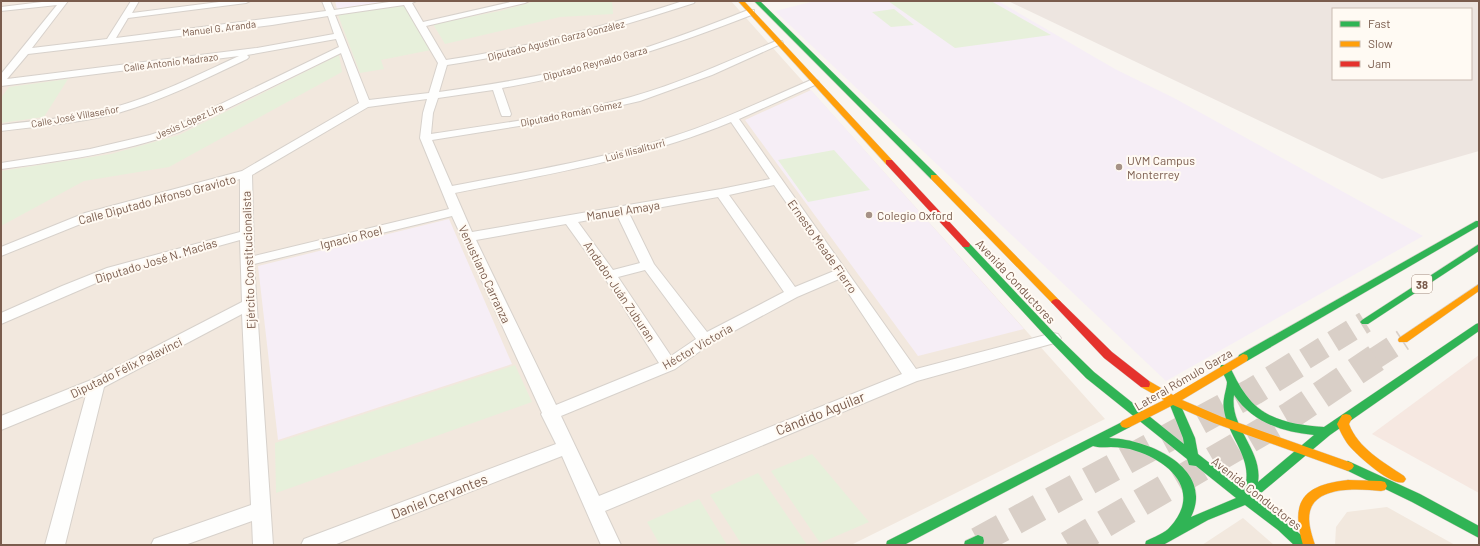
<svg xmlns="http://www.w3.org/2000/svg" width="1480" height="546" font-family="Barlow,sans-serif">
  <style>
    .residential { fill: #f2e8de }
    .commercial { fill: #f6e8e1 }
    .industrial { fill: #ede5e0; fill-rule: evenodd }
    .education { fill: #f6eef6 }
    .green { fill: #e7f0db }
    .lines { fill: none; stroke-linecap: round; stroke-linejoin: round }
    .primary-tunnel-far1 { stroke: #d9cfc7; stroke-width: 22; stroke-dasharray: 22 11; stroke-linecap: butt }
    .primary-tunnel { stroke: #d9cfc7; stroke-width: 28; stroke-dasharray: 28 14; stroke-linecap: butt }
    .street-casing { stroke: #d7d1cb; stroke-width: 2 }
    .fast-casing { stroke: #d9d2cb; stroke-width: 1 }
    .slow-casing { stroke: #d9d2cb; stroke-width: 1 }
    .jam-casing { stroke: #d9d2cb; stroke-width: 1 }
    .street { fill: #fefefd; fill-rule: evenodd }
    .fast { fill: #30b455; fill-rule: evenodd }
    .slow { fill: #ff9f0a; fill-rule: evenodd }
    .jam { fill: #e5322d; fill-rule: evenodd }
    .poi-dot { fill: #a69286; stroke: #fffaf3; stroke-width: 1.5 }
    .labels { text-anchor: middle; dominant-baseline: central; stroke-width: 4; stroke-linejoin: round; paint-order: stroke }
    .far-street-label { font-size: 10px; fill: #7a5c4d; stroke: #fffaf3 }
    .shield { fill: #fffaf3; stroke: #a28b7f; stroke-width: 1 }
    .shield-label { font-size: 11px; font-weight: bold; fill: #7a5c4d }
    .poi-label { font-size: 12px; fill: #7a5c4d; stroke: #fffaf3; text-anchor: start }
    .street-label { font-size: 12px; fill: #7a5c4d; stroke: #fffaf3 }
    .near-street-label { font-size: 14px; fill: #7a5c4d; stroke: #fffaf3 }
  </style>
  <rect width="100%" height="100%" fill="#f9f5f0"/>
  <path class="residential" d="M 1,1 L 731,1 L 1105,419 L 851,545 L 1,545 Z
    M 1387,507 L 1455,545 L 1335,545 L 1336,527 L 1347,512 Z
    M 1243,518 L 1274,545 L 1202,545 Z"/>
  <path class="commercial" d="M 1479,355 L 1479,493 L 1372,434 Z"/>
  <path class="industrial" d="M 1008,1 L 1479,1 L 1479,151 L 1382,179 ZM 1333,9 L 1471,9 L 1471,79 L 1333,79 Z"/>
  <path class="education" d="M 335,1 L 389,1 L 337,9 Z
    M 815,1 L 998,1 L 1115,69 L 1174,98 L 1423,236 L 1166,381 L 775,11 Z
    M 811,90 L 1024,329 L 918,356 L 745,120 Z
    M 449,219 L 512,364 L 278,440 L 258,266 Z"/>
  <path class="green" d="M 536,1 L 613,1 L 612,1 L 613,14 L 560,17 L 445,44 L 433,24 L 500,11 Z
    M 888,1 L 991,1 L 1051,35 L 955,48 Z
    M 407,4 L 431,50 L 381,60 L 384,69 L 360,73 L 338,15 Z
    M 894,9 L 914,25 L 891,27 L 872,12 Z
    M 339,55 L 342,72 L 169,167 L 84,181 L 1,226 L 1,171 L 111,154 L 179,135 Z
    M 68,79 L 44,117 L 1,123 L 1,98 L 9,87 Z
    M 834,150 L 870,190 L 808,202 L 778,160 Z
    M 515,365 L 532,402 L 276,493 L 275,443 Z
    M 812,454 L 869,522 L 820,543 L 771,471 Z
    M 758,473 L 807,545 L 742,545 L 710,495 Z
    M 699,499 L 727,545 L 660,545 L 647,522 Z"/>
  <g class="lines">
    <path class="primary-tunnel-far1" d="M 1305,359 L 1365,322
      M 1374,359 L 1403,340"/>
    <path class="primary-tunnel" d="M 978,541 L 1254,391 L 1307,358
      M 1068,545 L 1291,415 L 1376,358"/>
    <defs>
      <path id="street" d="M 50,1 L 68,1 L 32,48 L 107,39 L 131,1 L 139,1 L 132,13 L 227,1 L 250,1 L 246,3 L 128,18 L 116,38 L 326,11 L 322,1 L 330,1 L 334,10 L 396,1 L 416,1 L 412,3 L 423,22 L 515,1 L 529,1 L 525,3 L 426,26 L 446,60 C 527,48 605,26 683,1 L 695,1 L 694,3 C 613,29 531,53 447,65 L 439,92 C 497,84 554,74 610,59 C 657,45 703,28 748,10 L 754,10 L 754,14 C 672,46 590,73 502,88 L 511,114 L 510,116 L 502,116 L 501,114 L 493,90 L 438,98 L 433,113 L 431,134 C 498,124 566,115 631,97 C 681,83 728,61 776,41 L 782,41 L 783,43 L 712,75 L 640,101 L 557,120 L 432,140 L 452,186 C 525,172 599,160 671,137 C 719,122 764,100 811,80 L 817,80 L 819,82 L 817,84 L 739,119 L 916,369 L 1053,333 L 1058,334 L 1061,338 L 1058,342 L 917,381 L 605,511 L 621,545 L 601,545 L 562,456 L 334,545 L 301,545 L 304,539 L 556,444 L 541,414 L 542,413 L 452,216 L 254,264 L 273,545 L 253,545 L 252,521 L 185,545 L 151,545 L 154,539 L 251,505 L 242,314 L 104,387 L 65,545 L 45,545 L 86,395 L 1,430 L 1,416 L 91,380 L 242,302 L 240,240 L 117,274 L 1,324 L 1,313 L 62,286 L 107,268 L 240,232 L 240,179 L 93,219 L 1,256 L 1,247 L 85,213 L 242,171 L 359,103 L 341,53 L 179,132 C 121,153 61,161 1,169 L 1,163 L 90,149 L 150,135 L 171,128 L 339,47 L 336,39 L 247,55 L 249,57 L 247,59 C 205,79 163,100 118,113 C 80,123 40,126 1,131 L 1,125 C 38,120 76,118 112,108 C 156,96 197,75 239,56 L 1,86 L 1,74 L 57,5 L 1,11 L 1,7 ZM 404,5 L 438,63 L 429,93 L 369,100 L 335,15 ZM 328,16 L 334,34 L 257,48 L 7,79 L 28,54 L 272,25 ZM 427,99 L 423,113 L 420,138 L 449,209 L 254,256 L 252,175 L 368,107 ZM 731,122 L 770,179 L 721,189 L 472,232 L 455,193 C 548,174 642,159 731,122 ZM 774,185 L 834,271 L 795,287 L 729,195 ZM 718,197 L 784,292 L 707,332 L 654,264 L 629,213 ZM 617,215 L 640,263 L 613,270 L 578,222 ZM 566,224 L 604,277 L 659,363 L 556,405 L 476,240 ZM 645,270 L 696,339 L 671,356 L 618,277 ZM 839,279 L 902,374 L 599,496 L 561,416 L 675,369 L 710,344 L 797,297 Z"/>
      <path id="fast" d="M 754,1 L 760,1 L 937,175 L 937,179 L 931,179 Z
        M 1476,221 L 1479,221 L 1479,226 L 1247,361 L 1239,361 L 1238,358 L 1239,355 Z
        M 966,242 L 969,243 L 1057,336 L 1094,372 L 1184,444 L 1183,438 L 1168,400 L 1169,397 L 1173,396 L 1177,397 L 1195,438 L 1198,454 L 1244,490 C 1255,459 1228,438 1224,410 C 1222,399 1227,389 1227,382 C 1226,378 1222,372 1220,368 L 1221,365 L 1229,365 C 1234,375 1239,386 1246,395 C 1265,421 1295,425 1324,427 L 1476,324 L 1479,323 L 1479,331 L 1330,435 L 1255,498 L 1286,522 L 1308,541 L 1309,545 L 1294,545 L 1278,530 L 1245,505 L 1208,520 L 1163,545 L 1145,545 L 1146,541 C 1154,537 1165,533 1170,527 C 1202,492 1171,462 1136,451 C 1128,448 1119,447 1111,447 C 1105,447 1099,448 1093,446 L 904,545 L 886,545 L 887,541 L 1126,420 L 1130,421 L 1132,424 L 1130,427 L 1109,438 C 1148,439 1215,468 1191,517 L 1236,498 L 1196,466 L 1189,465 L 1187,459 L 1086,378 L 1049,340 L 963,247 L 962,245 L 963,243 ZM 1234,395 C 1253,423 1283,432 1314,435 L 1258,482 C 1263,450 1229,427 1234,395 Z
        M 1479,244 L 1479,251 L 1368,324 L 1362,324 L 1360,322 L 1362,320 Z
        M 1348,461 L 1420,494 L 1479,526 L 1479,538 L 1412,502 L 1344,469 L 1342,466 L 1344,463 Z
        M 978,535 L 983,537 L 984,541 L 983,545 L 964,545 L 965,541 Z"/>
      <path id="slow" d="M 738,1 L 744,1 L 892,160 L 892,164 L 886,164 Z
        M 931,175 L 937,175 L 1059,300 L 1061,302 L 1059,304 L 1053,304 L 931,179 Z
        M 1479,284 L 1479,291 L 1407,342 L 1399,342 L 1398,340 L 1399,338 Z
        M 1243,354 L 1247,355 L 1248,358 L 1247,361 L 1182,400 L 1222,417 L 1352,463 L 1354,466 L 1352,469 L 1348,471 L 1214,423 L 1173,405 L 1130,427 L 1126,428 L 1122,427 L 1120,424 L 1122,421 L 1164,400 L 1141,387 L 1140,384 L 1141,381 L 1149,381 L 1173,395 Z
        M 1346,414 L 1350,415 L 1352,418 L 1349,424 C 1358,448 1383,462 1404,476 L 1406,479 L 1404,482 C 1392,487 1355,454 1347,443 C 1343,437 1340,431 1337,424 L 1342,415 Z
        M 1348,480 L 1381,481 L 1385,482 L 1387,486 L 1385,490 L 1381,491 C 1361,489 1317,485 1310,511 C 1307,522 1312,535 1315,545 L 1303,545 C 1290,501 1303,485 1348,480 Z"/>
      <path id="jam" d="M 886,160 L 892,160 L 969,243 L 970,245 L 969,247 L 963,247 L 886,164 Z
        M 1056,299 L 1059,300 L 1112,352 L 1149,381 L 1150,384 L 1149,387 L 1141,387 L 1104,358 L 1053,304 L 1051,302 L 1053,300 Z"/>
    </defs>
    <use href="#street" class="street-casing"/>
    <use href="#fast" class="fast-casing"/>
    <use href="#slow" class="slow-casing"/>
    <use href="#jam" class="jam-casing"/>
    <use href="#street" class="street"/>
    <use href="#fast" class="fast"/>
    <use href="#slow" class="slow"/>
    <use href="#jam" class="jam"/>
  </g>
  <g class="poi-dot">
    <circle cx="1119" cy="167" r="4"/>
    <circle cx="869" cy="215" r="4"/>
  </g>
  <g class="labels">
    <g class="far-street-label">
      <text transform="translate(219 28) rotate(-7)">Manuel G. Aranda</text>
      <text transform="translate(556 40) rotate(-14)">Diputado Agustín Garza González</text>
      <text transform="translate(171 62) rotate(-7)">Calle Antonio Madrazo</text>
      <text transform="translate(595 63) rotate(-15)">Diputado Reynaldo Garza</text>
      <text transform="translate(571 113) rotate(-11)">Diputado Román Gómez</text>
      <text transform="translate(75 116) rotate(-10)">Calle José Villaseñor</text>
      <text transform="translate(189 121) rotate(-24)">Jesús López Lira</text>
      <text transform="translate(635 150) rotate(-15)">Luis Ilisaliturri</text>
    </g>
    <rect class="shield" x="1412" y="275" width="20" height="18" rx="3"/>
    <g class="shield-label">
      <text x="1422" y="284">38</text>
    </g>
    <g class="poi-label">
      <text x="1127" y="160">UVM Campus<tspan x="1127" dy="14">Monterrey</tspan></text>
      <text x="877" y="215">Colegio Oxford</text>
    </g>
    <g class="street-label">
      <text transform="translate(157 199) rotate(-15)">Calle Diputado Alfonso Gravioto</text>
      <text transform="translate(623 210) rotate(-9)">Manuel Amaya</text>
      <text transform="translate(351 237) rotate(-14)">Ignacio Roel</text>
      <text transform="translate(823 246) rotate(55)">Ernesto Meade Fierro</text>
      <text transform="translate(156 260) rotate(-17)">Diputado José N. Macías</text>
      <text transform="translate(248 260) rotate(-92)">Ejército Constitucionalista</text>
      <text transform="translate(485 274) rotate(65)">Venustiano Carranza</text>
      <text transform="translate(1016 281) rotate(47)">Avenida Conductores</text>
      <text transform="translate(620 291) rotate(56)">Andador Juán Zuburan</text>
      <text transform="translate(697 346) rotate(-30)">Héctor Victoria</text>
      <text transform="translate(126 367) rotate(-26)">Diputado Félix Palavinci</text>
      <text transform="translate(1183 379) rotate(-30)">Lateral Rómulo Garza</text>
      <text transform="translate(1257 493) rotate(38)">Avenida Conductores</text>
    </g>
    <g class="near-street-label">
      <text transform="translate(820 413) rotate(-22)">Cándido Aguilar</text>
      <text transform="translate(439 496) rotate(-21)">Daniel Cervantes</text>
    </g>
  </g>
  <rect width="1480" height="546" fill="none" stroke="#7a5c4d" stroke-width="4"/>
  <rect x="1332" y="8" width="140" height="72" fill="#fffaf3" stroke="#cabbb1"/>
  <rect x="1340" y="21" width="20" height="6" fill="#30b455" stroke="#cabbb1"/>
  <text x="1368" y="28" font-size="12" fill="#7a5c4d">Fast</text>
  <rect x="1340" y="41" width="20" height="6" fill="#ff9f0a" stroke="#cabbb1"/>
  <text x="1368" y="48" font-size="12" fill="#7a5c4d">Slow</text>
  <rect x="1340" y="61" width="20" height="6" fill="#e5322d" stroke="#cabbb1"/>
  <text x="1368" y="68" font-size="12" fill="#7a5c4d">Jam</text>
</svg>
